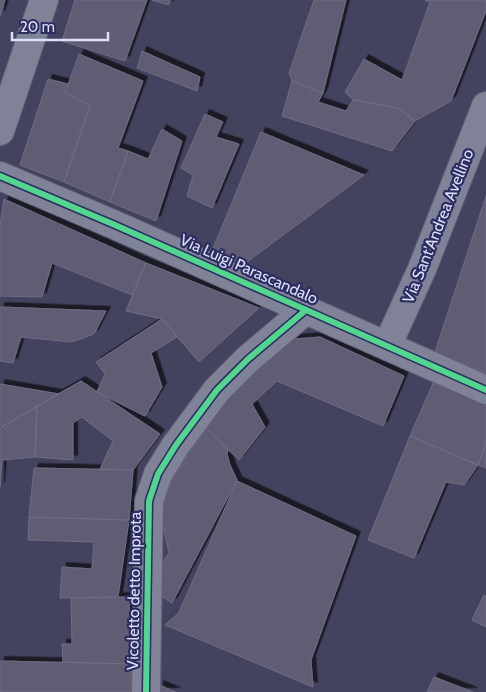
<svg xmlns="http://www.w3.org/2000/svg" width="486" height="692" font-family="Cabin,sans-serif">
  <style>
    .building { fill: #605c73; stroke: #706c84; filter: url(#shadow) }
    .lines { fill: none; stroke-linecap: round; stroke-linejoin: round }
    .minor-casing { stroke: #5f6077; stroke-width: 30 }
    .minor { stroke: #808298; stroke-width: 28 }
    .cycleway-casing { stroke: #2c2d60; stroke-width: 9 }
    .cycleway { stroke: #53d58f; stroke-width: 6 }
    .labels { text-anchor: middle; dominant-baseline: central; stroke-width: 4.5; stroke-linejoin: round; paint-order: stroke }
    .street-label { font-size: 16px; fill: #dde0fa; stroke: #2c2d60 }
  </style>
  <defs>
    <filter id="shadow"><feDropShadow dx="4.5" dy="-4.5" stdDeviation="0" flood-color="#0009"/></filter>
  </defs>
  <rect width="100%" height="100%" fill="#43435f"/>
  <path class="building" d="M 0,0 L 5,0 L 0,16 Z
    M 75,0 L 147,0 L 125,61 L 62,41 Z
    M 152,0 L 170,0 L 169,5 Z
    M 314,0 L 346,0 L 323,93 L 292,81 L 289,73 Z
    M 425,0 L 486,0 L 486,11 L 451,101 L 415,121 L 398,108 L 353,100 L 345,92 L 364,59 L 402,80 L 430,2 Z
    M 142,51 L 200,77 L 197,91 L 137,68 Z
    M 79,54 L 143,81 L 118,148 L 128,151 L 110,202 L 64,182 L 90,105 L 65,93 Z
    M 48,79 L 68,84 L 65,93 L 90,105 L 64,182 L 20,165 Z
    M 292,81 L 323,93 L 318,102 L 346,111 L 353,100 L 398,108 L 415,121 L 392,151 L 282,116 Z
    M 205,114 L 223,122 L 216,137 L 239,144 L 212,208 L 187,196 L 193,175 L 181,168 Z
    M 162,129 L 182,141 L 156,221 L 110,202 L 128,151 L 148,159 Z
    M 261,132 L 364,175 L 243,265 L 212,251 Z
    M 486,196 L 486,373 L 435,352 Z
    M 4,199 L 146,263 L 132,295 L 52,263 L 42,297 L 0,296 L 0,225 Z
    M 146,263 L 259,308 L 199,362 L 162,319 L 126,311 Z
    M 0,307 L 106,311 L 94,334 L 72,342 L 21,337 L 13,363 L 0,361 Z
    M 162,319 L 177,337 L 151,353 L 162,387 L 145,416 L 97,392 L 105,374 L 96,362 Z
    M 320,337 L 404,376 L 383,426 L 277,381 L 252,404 L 265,427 L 239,460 L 206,428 L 237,382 L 271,354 L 295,339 Z
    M 81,381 L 160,434 L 133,470 L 100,469 L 113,441 L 82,417 L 73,423 L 73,460 L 35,457 L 37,406 Z
    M 433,383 L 486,403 L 486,443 L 478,465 L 410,436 Z
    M 0,384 L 59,394 L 2,427 L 0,425 Z
    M 37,406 L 35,457 L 2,460 L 0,487 L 0,428 Z
    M 206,428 L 228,450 L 227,454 L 230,465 L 237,480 L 172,603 L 154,592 L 157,570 L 169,553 L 161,516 L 167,488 Z
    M 410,436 L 478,465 L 464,485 L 446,482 L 414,558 L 368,540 Z
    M 486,443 L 486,468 L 478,465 Z
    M 34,468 L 133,470 L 129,520 L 29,517 Z
    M 237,481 L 356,536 L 311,660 L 313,687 L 165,625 L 179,612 Z
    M 29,517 L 129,520 L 118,597 L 60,598 L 62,567 L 92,569 L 94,542 L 28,540 Z
    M 484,595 L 486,596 L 486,627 L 472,620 Z
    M 129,597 L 131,664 L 63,662 L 62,644 L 72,644 L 71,598 Z
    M 0,661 L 131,664 L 131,692 L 0,692 Z
    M 434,677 L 473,692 L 427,692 Z
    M 159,685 L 176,692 L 159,692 Z"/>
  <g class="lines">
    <defs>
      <path id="minor" d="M 0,131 L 44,0
        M 0,176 L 115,225 L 486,390
        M 387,346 L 422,269 L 486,106
        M 146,692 L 149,501 L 158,474 L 176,445 L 217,390 L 248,359 L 306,310"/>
    </defs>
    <use href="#minor" class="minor-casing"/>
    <use href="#minor" class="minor"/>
    <defs>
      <path id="cycleway" d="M 0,176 L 115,225 L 486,390
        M 146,692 L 149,501 L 158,474 L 176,445 L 217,390 L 248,359 L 306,310"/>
    </defs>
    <use href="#cycleway" class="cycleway-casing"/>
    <use href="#cycleway" class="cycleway"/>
  </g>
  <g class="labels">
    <g class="street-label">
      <text transform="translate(438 226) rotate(-68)">Via Sant'Andrea Avellino</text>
      <text transform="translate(249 269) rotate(24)">Via Luigi Parascandalo</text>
      <text transform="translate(134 591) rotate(-89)">Vicoletto detto Improta</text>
    </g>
  </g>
  <path d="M12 32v8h96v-8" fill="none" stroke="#dde0fa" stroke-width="2.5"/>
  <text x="20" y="32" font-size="15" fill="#dde0fa" stroke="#2c2d60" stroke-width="4" paint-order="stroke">20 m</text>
</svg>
